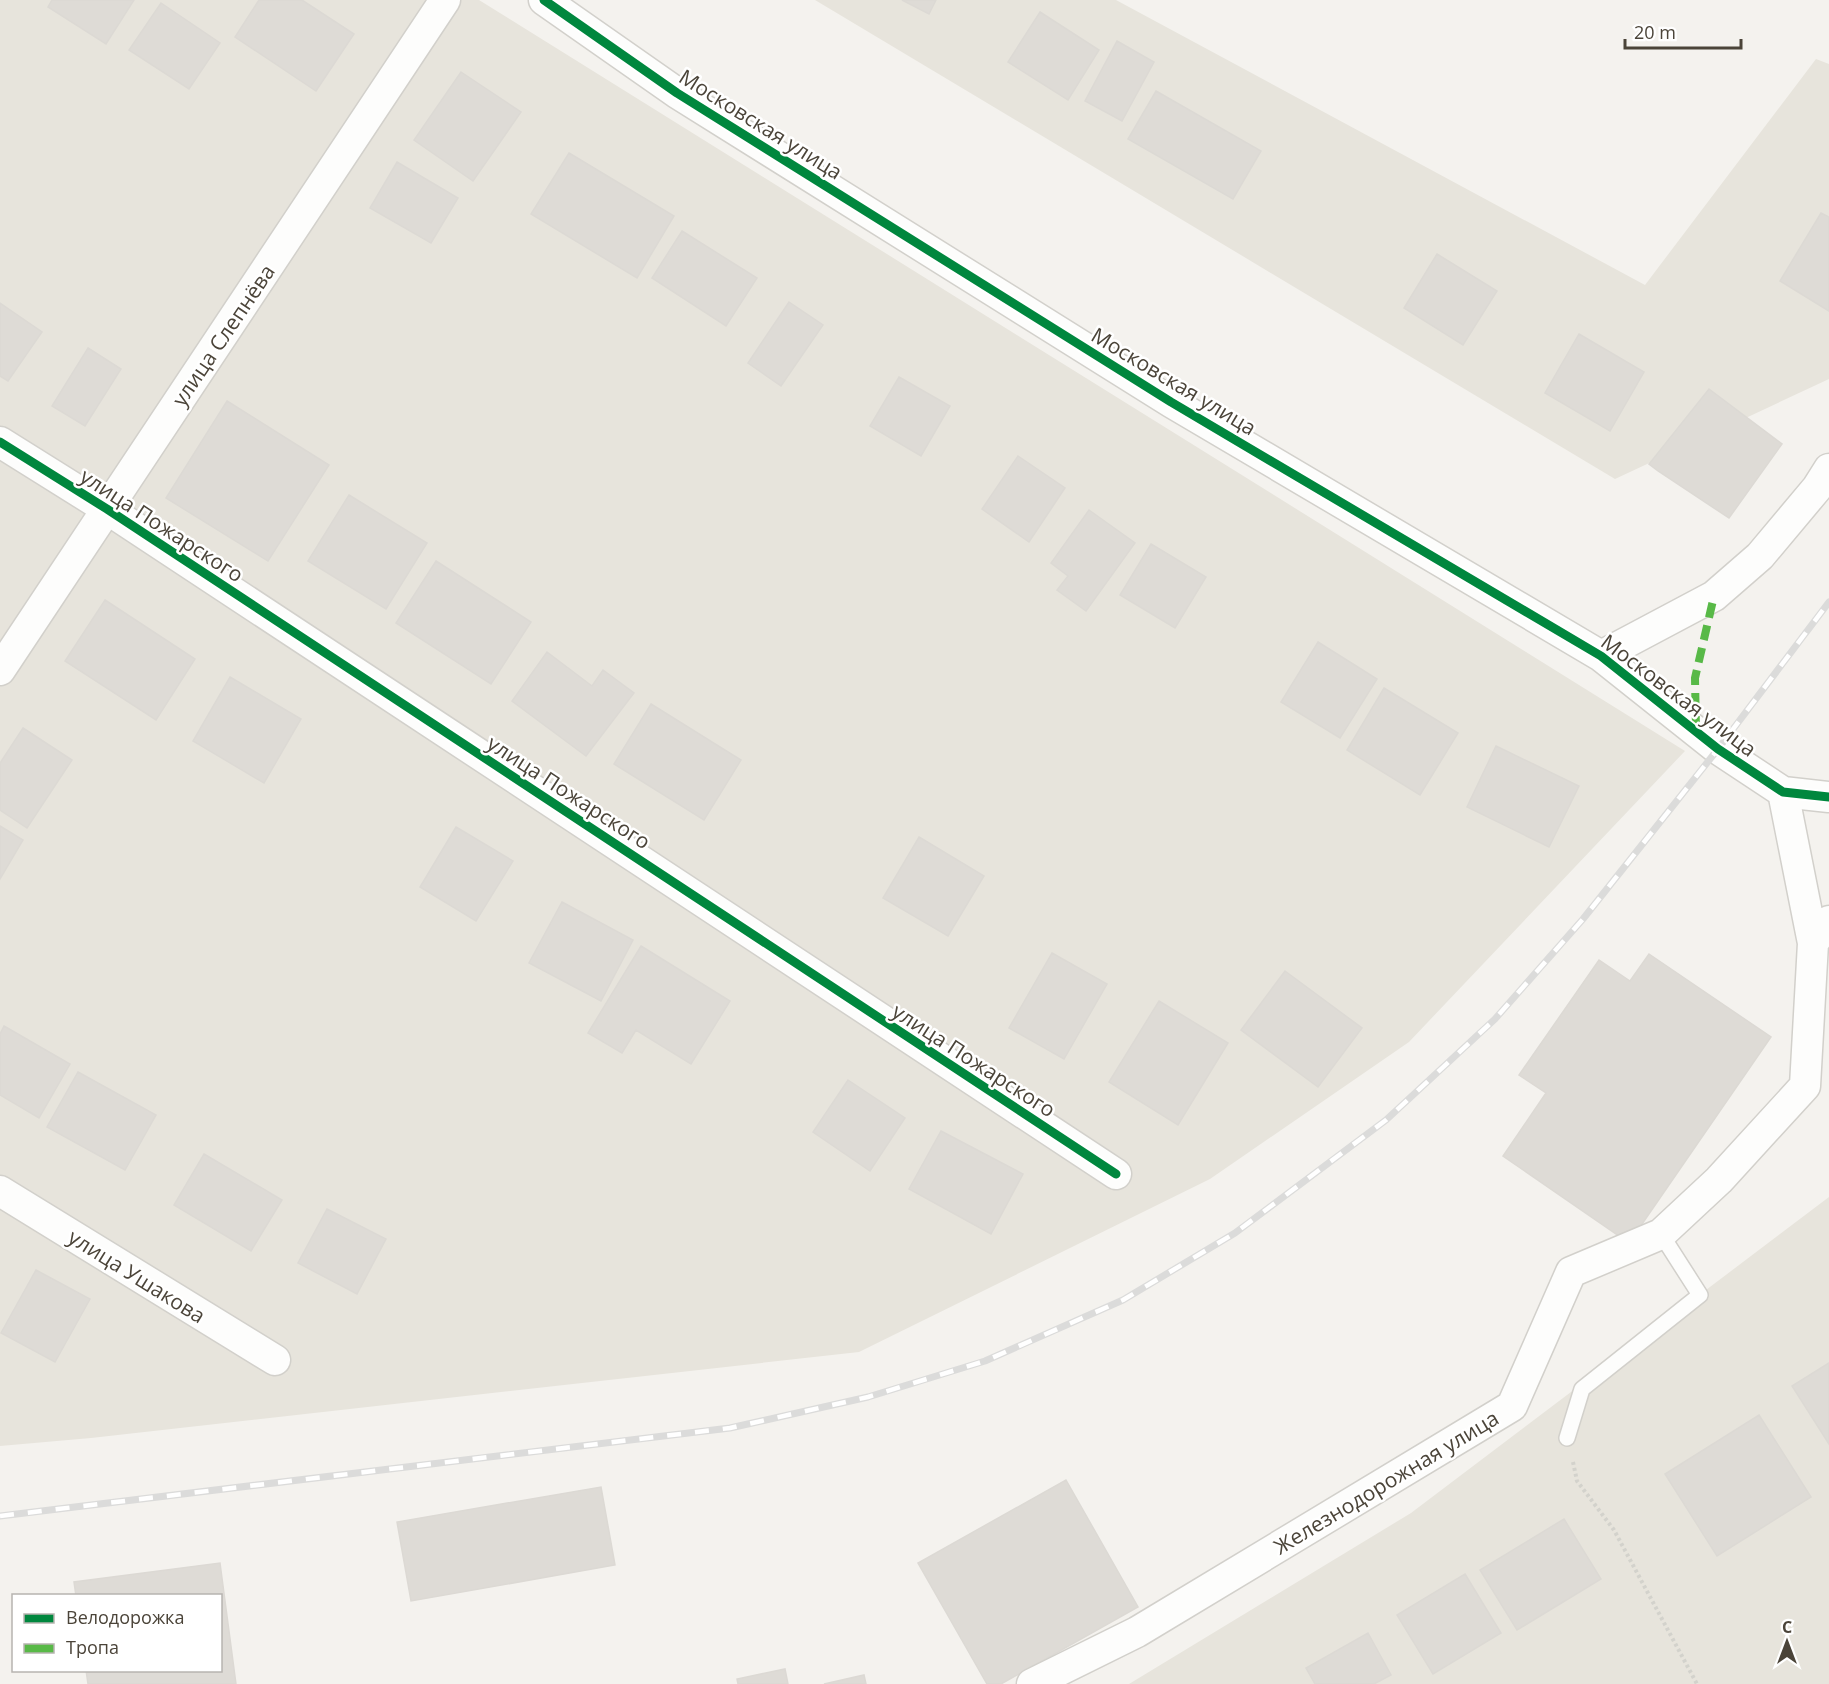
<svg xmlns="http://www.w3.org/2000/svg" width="1829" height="1684" font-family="'Open Sans',sans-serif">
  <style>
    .residential { fill: #e7e4dc }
    .building { fill: #dedbd6; stroke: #dcd9d4; stroke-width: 1.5 }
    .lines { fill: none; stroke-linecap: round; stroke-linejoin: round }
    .service-casing { stroke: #d2d0cb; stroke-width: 18 }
    .minor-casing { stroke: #d2d0cb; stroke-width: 33 }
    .path { stroke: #d3d2cc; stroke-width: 4; stroke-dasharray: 3 3; stroke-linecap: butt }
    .service { stroke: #fdfdfc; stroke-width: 15 }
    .minor { stroke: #fdfdfc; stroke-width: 30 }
    .rail-casing { stroke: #dbdbda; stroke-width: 7 }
    .rail { stroke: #fff; stroke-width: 4.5; stroke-dasharray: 14; stroke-linecap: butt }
    .quiet { stroke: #58b947; stroke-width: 8; stroke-dasharray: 15 8; stroke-linecap: butt }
    .cycleway-casing { stroke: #fff; stroke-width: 13 }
    .cycleway { stroke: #00873e; stroke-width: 9 }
    .labels { text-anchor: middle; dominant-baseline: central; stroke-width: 5; stroke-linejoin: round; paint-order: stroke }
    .street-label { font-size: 21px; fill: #4b4439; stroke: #fff }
  </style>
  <rect width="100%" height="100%" fill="#f4f2ee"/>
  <path class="residential" d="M 0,0 L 479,0 L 1685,751 L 1409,1042 L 1210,1179 L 859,1352 L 91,1438 L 0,1446 Z
    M 815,0 L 1116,0 L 1645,285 L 1816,59 L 1829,64 L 1829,379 L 1615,479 Z
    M 1829,1197 L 1829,1684 L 1129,1684 L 1411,1513 Z"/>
  <path class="building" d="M 52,0 L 134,0 L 106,44 L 48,7 Z
    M 259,0 L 302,0 L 354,34 L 316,91 L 235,37 Z
    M 902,0 L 936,0 L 929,14 Z
    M 161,3 L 220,43 L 189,89 L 129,50 Z
    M 1040,12 L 1099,50 L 1068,100 L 1008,62 Z
    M 1117,41 L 1154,62 L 1122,121 L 1085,101 Z
    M 461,72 L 521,112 L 473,181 L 414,140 Z
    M 1156,91 L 1261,151 L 1233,199 L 1128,139 Z
    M 569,153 L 674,216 L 637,278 L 531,214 Z
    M 397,162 L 458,198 L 431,243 L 370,208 Z
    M 1821,213 L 1829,217 L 1829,311 L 1780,281 Z
    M 682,231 L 757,278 L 726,326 L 652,278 Z
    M 1437,254 L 1497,291 L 1463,345 L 1404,308 Z
    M 789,302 L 823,325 L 781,386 L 748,363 Z
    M 0,303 L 42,332 L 8,381 L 0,376 Z
    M 1579,334 L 1644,372 L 1610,431 L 1545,393 Z
    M 88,348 L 121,369 L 85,426 L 52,406 Z
    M 899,377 L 950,406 L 921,456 L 870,426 Z
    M 1709,389 L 1782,444 L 1729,518 L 1658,471 L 1649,464 Z
    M 227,401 L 329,465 L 268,561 L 166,498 Z
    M 1018,456 L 1065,488 L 1029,542 L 982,509 Z
    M 349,495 L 427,543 L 386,609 L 308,561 Z
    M 1089,510 L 1135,543 L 1086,611 L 1057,590 L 1068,576 L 1051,563 Z
    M 1151,544 L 1206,577 L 1175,628 L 1120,595 Z
    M 436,561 L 531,622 L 491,684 L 396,623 Z
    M 105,600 L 195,659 L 156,720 L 65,661 Z
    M 1318,642 L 1377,679 L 1340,738 L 1281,702 Z
    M 547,652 L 592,686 L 603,670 L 634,693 L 586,756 L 512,701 Z
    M 230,677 L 301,719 L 264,783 L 193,741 Z
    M 1384,688 L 1458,733 L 1420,795 L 1347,750 Z
    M 651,704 L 741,760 L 704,820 L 614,764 Z
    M 23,728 L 72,760 L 27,828 L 0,810 L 0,763 Z
    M 1496,746 L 1579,786 L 1549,847 L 1467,807 Z
    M 0,826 L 23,840 L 0,879 Z
    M 456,827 L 513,861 L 476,921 L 420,887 Z
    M 919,837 L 984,876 L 948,936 L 883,898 Z
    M 562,902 L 633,940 L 601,1001 L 529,963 Z
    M 641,946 L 730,1001 L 691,1064 L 636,1030 L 622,1053 L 588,1033 Z
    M 1052,953 L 1107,984 L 1064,1059 L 1009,1028 Z
    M 1649,954 L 1771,1037 L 1629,1243 L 1503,1156 L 1546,1093 L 1519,1075 L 1599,960 L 1630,981 Z
    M 1285,971 L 1362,1028 L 1318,1087 L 1241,1030 Z
    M 1159,1001 L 1228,1043 L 1178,1125 L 1109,1082 Z
    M 4,1026 L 70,1064 L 39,1118 L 0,1095 L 0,1034 Z
    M 78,1072 L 156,1115 L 125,1170 L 47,1127 Z
    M 848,1080 L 905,1118 L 870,1171 L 813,1132 Z
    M 941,1131 L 1023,1174 L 991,1234 L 909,1189 Z
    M 204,1154 L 282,1200 L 251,1251 L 174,1205 Z
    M 327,1209 L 386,1239 L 357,1294 L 298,1263 Z
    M 36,1270 L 90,1299 L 55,1362 L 1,1333 Z
    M 1829,1363 L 1829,1444 L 1792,1386 Z
    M 1759,1415 L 1811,1497 L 1717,1556 L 1665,1474 Z
    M 1066,1480 L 1138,1607 L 1001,1684 L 987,1684 L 918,1563 Z
    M 601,1487 L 615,1565 L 411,1601 L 397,1522 Z
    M 1564,1519 L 1601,1579 L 1517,1630 L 1480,1570 Z
    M 220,1563 L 236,1684 L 88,1684 L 86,1670 L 220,1670 L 220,1596 L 76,1596 L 74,1582 Z
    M 1465,1574 L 1501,1633 L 1433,1674 L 1397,1615 Z
    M 1368,1633 L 1391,1675 L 1374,1684 L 1315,1684 L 1306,1668 Z
    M 785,1669 L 788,1684 L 738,1684 L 737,1679 Z
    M 864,1675 L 866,1684 L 824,1684 Z"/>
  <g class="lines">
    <defs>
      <path id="service" d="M 1567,1438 L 1582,1389 L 1700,1295 L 1661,1234"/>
      <path id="minor" d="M 544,0 L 677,93 L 1171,402 L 1601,656 L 1718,749 L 1783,792 L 1829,797
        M 0,442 L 107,509 L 1116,1174
        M 1601,656 L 1714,596 L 1760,556 L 1817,488 L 1829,469
        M 0,670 L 445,0
        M 1783,792 L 1813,943
        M 0,1191 L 275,1360
        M 1032,1684 L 1137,1632 L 1512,1406 L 1571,1272 L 1661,1234 L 1719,1180 L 1805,1086 L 1813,943 L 1829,921"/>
    </defs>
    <use href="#service" class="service-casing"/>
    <use href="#minor" class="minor-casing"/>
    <path class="path" d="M 1573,1462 L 1577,1481 L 1614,1530 L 1697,1684"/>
    <use href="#service" class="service"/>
    <use href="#minor" class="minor"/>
    <defs>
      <path id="rail" d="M 0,1516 L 730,1428 L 868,1397 L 985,1361 L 1123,1300 L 1235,1233 L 1386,1120 L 1495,1019 L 1583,919 L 1718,749 L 1829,602"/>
    </defs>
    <use href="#rail" class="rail-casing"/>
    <use href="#rail" class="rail"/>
    <path class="quiet" d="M 1696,731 L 1695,678 L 1714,596"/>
    <defs>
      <path id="cycleway" d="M 544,0 L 677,93 L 1171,402 L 1601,656 L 1718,749 L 1783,792 L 1829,797
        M 0,442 L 107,509 L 1116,1174"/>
    </defs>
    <use href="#cycleway" class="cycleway-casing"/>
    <use href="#cycleway" class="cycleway"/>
  </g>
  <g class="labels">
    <g class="street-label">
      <text transform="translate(761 124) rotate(32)">Московская улица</text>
      <text transform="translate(223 335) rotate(-56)">улица Слепнёва</text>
      <text transform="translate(1174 381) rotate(31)">Московская улица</text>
      <text transform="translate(162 525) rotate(33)">улица Пожарского</text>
      <text transform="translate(1679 695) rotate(37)">Московская улица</text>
      <text transform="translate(569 792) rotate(33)">улица Пожарского</text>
      <text transform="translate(974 1060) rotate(33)">улица Пожарского</text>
      <text transform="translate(137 1276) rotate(32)">улица Ушакова</text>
      <text transform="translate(1386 1482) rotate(-31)">Железнодорожная улица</text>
    </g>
  </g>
  <rect x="12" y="1594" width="210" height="78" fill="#ffffff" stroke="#b7b4b0" stroke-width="1.5"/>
  <rect x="24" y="1614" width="30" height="9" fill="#00873e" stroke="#b7b4b0" stroke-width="1.5"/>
  <text x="66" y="1624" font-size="18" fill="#4b4439">Велодорожка</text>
  <rect x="24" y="1644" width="30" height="9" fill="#58b947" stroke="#b7b4b0" stroke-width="1.5"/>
  <text x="66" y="1654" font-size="18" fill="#4b4439">Тропа</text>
  <g transform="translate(1787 1642)" stroke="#ffffff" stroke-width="4.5" paint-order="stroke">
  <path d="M0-4.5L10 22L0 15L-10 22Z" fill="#4b4439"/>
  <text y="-9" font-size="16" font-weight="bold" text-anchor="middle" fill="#4b4439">С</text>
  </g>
  <path d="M1625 39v9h116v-9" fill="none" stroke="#4b4439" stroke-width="3"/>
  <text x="1634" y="39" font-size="18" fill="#4b4439" stroke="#ffffff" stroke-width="4.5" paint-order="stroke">20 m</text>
</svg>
